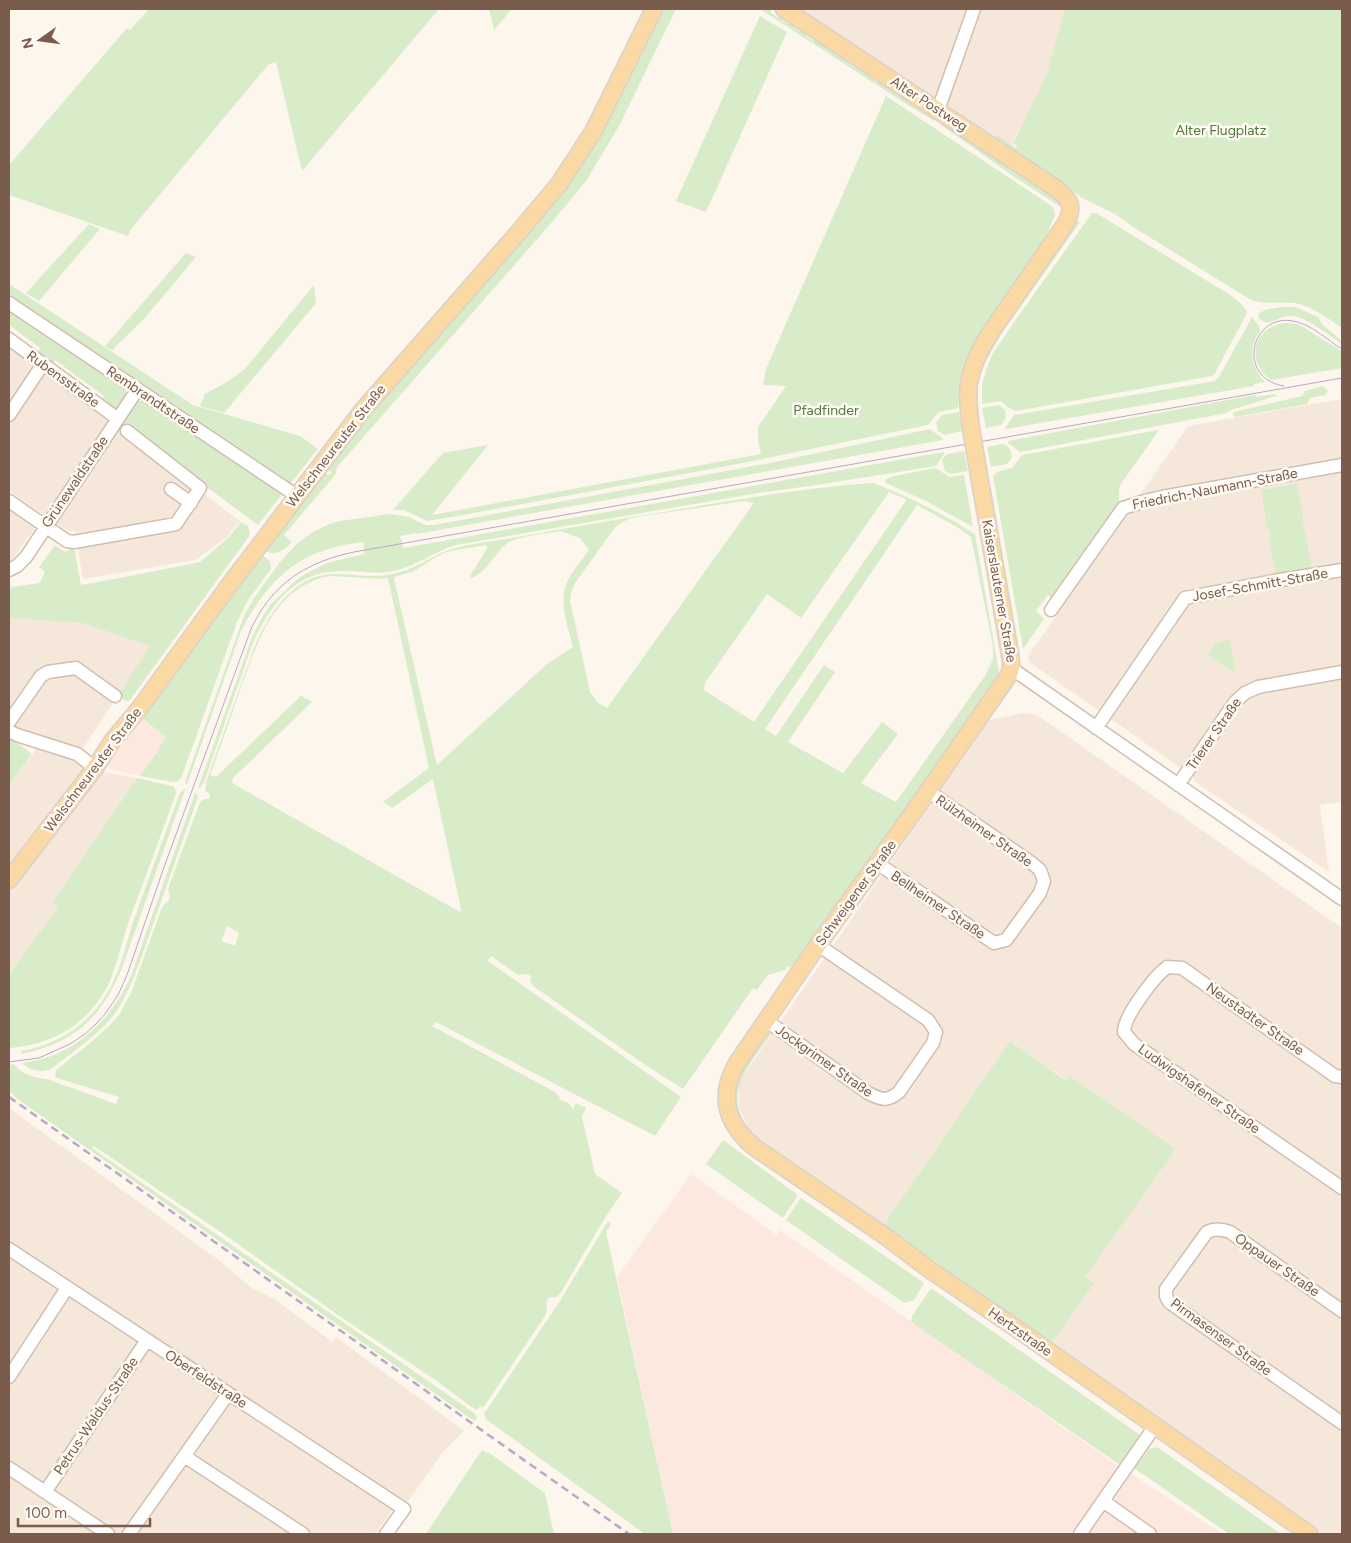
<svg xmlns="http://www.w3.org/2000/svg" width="1351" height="1543" font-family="Figtree,sans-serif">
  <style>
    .residential { fill: #f5e8da }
    .commercial { fill: #fde8e0 }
    .green { fill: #d8ecc9; fill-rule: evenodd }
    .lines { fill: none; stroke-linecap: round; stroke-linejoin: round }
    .minor-casing { stroke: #d1beb0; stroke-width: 15 }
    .major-casing { stroke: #dad1cd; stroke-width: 19 }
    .minor { stroke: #fff; stroke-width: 12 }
    .major { stroke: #fbd9a5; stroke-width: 16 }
    .tram { stroke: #b9a8c9; stroke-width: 1 }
    .rail { stroke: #b9a8c9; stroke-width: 2.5; stroke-dasharray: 8 5; stroke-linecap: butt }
    .major-bridge-casing { stroke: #dad1cd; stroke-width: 19; stroke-linecap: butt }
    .major-bridge { stroke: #fbd9a5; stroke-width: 16 }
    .labels { text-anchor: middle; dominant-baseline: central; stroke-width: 5; stroke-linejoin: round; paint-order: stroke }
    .street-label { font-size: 14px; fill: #7a5c4d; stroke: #fffaf3 }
    .park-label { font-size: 14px; fill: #537a41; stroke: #fffaf3 }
  </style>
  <rect width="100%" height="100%" fill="#fdf6ec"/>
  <path class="residential" d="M 795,9 L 1067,9 L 1047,78 L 1011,145 L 998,136 L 994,141 Z
    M 9,347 L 240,521 L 227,537 L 195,560 L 83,579 L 75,531 L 68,531 L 9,491 Z
    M 1342,399 L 1342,802 L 1320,805 L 1329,872 L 1195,782 L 1194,777 L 1029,662 L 1028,656 L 1188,426 Z
    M 9,501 L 39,522 L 13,559 L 9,563 Z
    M 9,618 L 82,623 L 150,646 L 75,761 L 84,769 L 137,778 L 53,902 L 59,907 L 9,975 L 9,786 L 44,739 L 9,726 Z
    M 1024,713 L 1037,715 L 1342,928 L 1342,1534 L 1321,1534 L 1051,1344 L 1094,1284 L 1084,1277 L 1176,1149 L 1070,1076 L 1067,1081 L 1010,1041 L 883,1226 L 753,1138 L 739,1108 L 739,1084 L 745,1073 L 989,720 Z
    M 9,1108 L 216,1258 L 252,1288 L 276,1300 L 326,1337 L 332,1343 L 336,1337 L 464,1431 L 443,1452 L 406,1504 L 399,1501 L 375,1534 L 9,1534 Z"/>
  <path class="commercial" d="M 142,718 L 166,737 L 160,745 L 161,747 L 140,776 L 110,769 L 108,765 Z
    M 691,1174 L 777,1235 L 780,1230 L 1110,1460 L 1223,1534 L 673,1534 L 617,1277 Z"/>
  <path class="green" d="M 149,9 L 439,9 L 302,171 L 276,62 L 269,64 L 131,229 L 128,236 L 9,195 L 9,165 L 127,28 L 130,30 Z
    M 489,9 L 512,9 L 494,30 Z
    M 658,9 L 676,9 L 619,126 L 586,181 L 553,221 L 338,466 L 335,475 L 284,535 L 292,542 C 283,550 277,557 265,551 L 322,474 L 331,474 L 331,471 L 325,469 L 340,447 L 529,227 Z
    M 760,9 L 772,9 L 770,12 L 778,18 L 782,12 L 786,14 L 782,20 L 788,24 L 792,18 L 796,21 L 793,27 L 800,32 L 804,26 L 809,29 L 806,36 L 813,41 L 817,35 L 851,57 L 848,63 L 856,69 L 860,63 L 863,65 L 861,71 L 878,83 L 881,77 L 885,80 L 882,85 L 892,92 L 895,87 L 899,89 L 896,95 L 901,98 L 903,95 L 935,112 L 934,121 L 900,100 Z
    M 1065,9 L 1342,9 L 1342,328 C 1327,318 1312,306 1294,303 C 1279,301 1267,305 1251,300 L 1133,227 L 1115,214 L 1082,198 L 1065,185 L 994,141 L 998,135 L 1016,148 L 1017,146 L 1013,143 L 1046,77 Z
    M 760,16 L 787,32 L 706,212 L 676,201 Z
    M 886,96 L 1053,207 L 1055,215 L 1045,239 L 989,319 L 971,349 L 961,377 L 958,408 L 939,412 L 928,425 L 738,464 L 463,515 L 427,521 L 404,510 L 393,510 L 443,453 L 488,445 L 432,515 L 761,454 L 758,441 L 758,427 L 786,386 L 763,385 L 766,369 Z
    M 941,118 L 1049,188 L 1060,201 L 1061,207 L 1013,176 L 941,125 L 940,123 Z
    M 1092,213 L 1096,213 C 1131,234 1166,256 1201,277 C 1216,287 1237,296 1247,311 L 1246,315 L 1215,373 L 1212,376 L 1016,411 L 1009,408 L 1001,401 L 982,404 L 982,384 L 987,368 L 993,353 L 1017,318 Z
    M 1076,220 L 1080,222 L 1002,333 L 986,360 L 982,369 L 981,368 L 991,342 Z
    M 89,224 L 100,229 L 39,301 L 26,293 Z
    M 186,253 L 196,257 L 143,320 L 112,350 L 105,346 Z
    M 9,284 L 193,405 L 300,436 L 318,449 L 290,484 L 9,297 Z
    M 314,285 L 316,303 L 224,413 L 200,406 L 205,394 L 227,382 L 245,369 Z
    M 1285,307 L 1296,307 L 1318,317 L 1322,324 L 1342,341 L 1342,344 C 1328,335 1306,316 1290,316 C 1275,316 1269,330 1258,317 L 1259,313 L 1268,309 Z
    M 9,309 L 125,387 L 127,395 L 118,408 L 114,409 L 101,401 L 104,396 L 55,360 L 52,365 L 37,353 L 40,348 L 9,325 Z
    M 1252,317 L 1259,326 L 1260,331 C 1248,348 1250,367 1265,382 L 1254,384 L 1254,386 L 1006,429 L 1006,427 L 1014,415 L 1215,381 L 1220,375 Z
    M 1287,323 L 1298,324 L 1342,351 L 1342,368 L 1271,380 C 1244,362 1254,324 1287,323 Z
    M 1323,386 L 1328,391 L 1325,395 L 1310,398 L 1307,404 L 1235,417 L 1233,415 L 1234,412 L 1302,396 L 1305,391 Z
    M 1276,394 L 1276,396 L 1231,410 L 1226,413 L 1020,452 L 1008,443 L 1008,441 L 1255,395 L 1256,397 Z
    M 140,401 L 145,401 L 283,493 L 258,525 L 120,423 L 133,404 Z
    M 999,405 L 1005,410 L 1006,418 L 1001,425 L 986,428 L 982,408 Z
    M 959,412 L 962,431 L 945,435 L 938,431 L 936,422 L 942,415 Z
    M 930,429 L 942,438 L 943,440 L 416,534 L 415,533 L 400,536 L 403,548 L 944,452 L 944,454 L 936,466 L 810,486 L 764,492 L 456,545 C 435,551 418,565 397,570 C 378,575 362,571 344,571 C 297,569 272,603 254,640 L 204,782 L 200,788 L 198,788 L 252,637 L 264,614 L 271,604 L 294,582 L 305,574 L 327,563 L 364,554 L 364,542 C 302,548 269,577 241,631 L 187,785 L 185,782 L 244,616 L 254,598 L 280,562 L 296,545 L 311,533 L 329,524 L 340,521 L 390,514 L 409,517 L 425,525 L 434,525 L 775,462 Z
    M 1159,430 L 1121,484 L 1119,490 L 1119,503 L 1052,598 L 1048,595 L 1036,611 L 1044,619 L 1023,649 L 993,476 L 997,472 L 1012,468 L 1022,455 Z
    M 1003,444 C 1010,447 1011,450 1012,458 L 1007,464 L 991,467 L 987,447 Z
    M 964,451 L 968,471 L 950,474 L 945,471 L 942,460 L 947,454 Z
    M 935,468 L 950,477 L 964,475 L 973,527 L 928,502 L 886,483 L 885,481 L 888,478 L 895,476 Z
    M 873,483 C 908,496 943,514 975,534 L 999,672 L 994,680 L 996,681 L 952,741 L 955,743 L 794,970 L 788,966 L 785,970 L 768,975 L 757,990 L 753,988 L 683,1089 L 644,1064 L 533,986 L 530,980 L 531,976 L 527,974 L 518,975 L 491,956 L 488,961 L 681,1097 L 655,1136 L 436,1022 L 432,1026 L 555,1092 L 559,1096 L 560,1100 C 567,1102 570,1103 573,1110 L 576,1103 L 586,1108 L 582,1117 L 595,1174 L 622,1193 L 606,1216 L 560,1294 L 556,1297 L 549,1297 L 546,1303 L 547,1309 L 545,1316 L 483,1408 L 480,1406 L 477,1410 L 473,1408 L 434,1379 L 338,1315 L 225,1235 L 94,1146 L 92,1148 L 474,1413 L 477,1418 L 474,1421 L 16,1098 L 9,1090 L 9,1065 L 14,1064 C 21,1074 35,1078 47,1079 L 116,1104 L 119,1097 L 57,1078 L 55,1076 L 56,1070 L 90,1043 L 109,1026 L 119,1015 L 131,993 L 162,907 C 169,899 172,902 168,889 L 200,802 L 204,799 L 209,799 L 210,794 L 205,790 L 207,779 L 254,648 C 266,620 282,593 310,579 C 332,569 355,577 377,576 C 385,576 392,574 400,572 C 420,567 435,553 455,548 C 475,543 497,540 518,537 C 560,529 602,522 645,515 C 720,503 796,488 873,483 ZM 889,492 L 906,499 L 905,502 L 754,722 L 704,690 L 705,683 L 767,594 L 801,618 ZM 744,501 L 754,503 L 607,708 L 597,702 L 590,692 L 570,601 L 571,593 L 575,583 L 616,526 L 630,518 ZM 917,505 L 957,527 L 971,537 L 993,646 L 993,659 L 985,676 L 896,802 L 861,783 L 898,734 L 882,722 L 843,773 L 788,742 L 835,672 L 824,665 L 776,736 L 765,729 ZM 560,531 L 580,538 L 589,550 C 582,560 572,571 567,582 C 558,602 568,627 573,647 L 547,664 L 437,765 L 394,579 L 395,577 L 414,571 L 436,557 L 446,552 L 485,545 L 488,547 L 470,576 L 472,578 C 487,571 494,555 506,544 C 514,537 548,533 560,531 ZM 330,576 C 349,576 368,580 388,578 L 429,768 L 383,802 L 392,808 L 433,779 L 461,909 L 460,912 L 232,783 L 233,778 L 312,702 L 301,696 L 216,777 L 210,775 C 220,748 230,720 239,693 C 257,644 272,587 330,576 ZM 227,926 L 239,933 L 235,946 L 221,941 Z
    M 1297,484 L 1304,525 L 1301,528 L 1305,531 L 1312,571 L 1276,577 L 1269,537 L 1271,533 L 1268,531 L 1261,490 Z
    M 989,488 L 991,488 L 1020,653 L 1016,657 Z
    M 241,522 L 248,526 L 250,535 L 130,700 L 126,701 L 118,695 L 150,646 L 82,623 L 9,618 L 9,591 L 11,587 L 40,583 L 45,572 L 39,567 L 55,545 L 65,552 L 74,547 L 81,585 L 130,576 L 200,562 L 228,538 Z
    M 259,555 C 267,557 271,560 271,569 L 248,600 L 237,622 L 182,776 L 178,781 L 173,782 L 140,776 L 161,747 L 160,745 L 166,737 L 142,718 Z
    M 1230,639 L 1236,674 L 1208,655 L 1215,644 Z
    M 9,737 L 32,754 L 9,786 Z
    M 137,778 L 172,786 L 175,788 L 176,793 C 161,835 146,876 130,918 C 123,937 119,957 112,976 C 94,1021 55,1045 9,1048 L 9,975 L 58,907 L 53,902 Z
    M 183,790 L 185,790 L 122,968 C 101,1018 75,1043 21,1054 L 21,1051 C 65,1044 101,1015 117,973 C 125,953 129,932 137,911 C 151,872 165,833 180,793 Z
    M 195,793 L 197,794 L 198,797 L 139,964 C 132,982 125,1000 113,1016 C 98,1035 70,1054 51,1069 C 41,1073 30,1071 22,1063 C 73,1057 110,1022 131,976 Z
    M 769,1030 L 774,1030 C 759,1052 731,1081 739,1110 C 742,1119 748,1129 753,1138 L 732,1111 L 734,1077 Z
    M 1010,1041 L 1066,1081 L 1070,1076 L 1176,1149 L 1085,1277 L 1094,1284 L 1051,1344 L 883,1226 Z
    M 723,1140 L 798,1195 L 783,1218 L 706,1164 Z
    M 801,1198 L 924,1283 L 914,1300 L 904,1303 L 786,1220 Z
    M 608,1221 L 611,1224 L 606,1232 L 673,1534 L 645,1534 L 487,1420 L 484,1414 L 560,1301 Z
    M 931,1288 L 1143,1437 L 1123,1467 L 911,1322 L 912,1316 Z
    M 1157,1447 L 1281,1534 L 1229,1534 L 1134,1468 L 1149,1449 Z
    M 482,1450 L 487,1453 L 488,1452 L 545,1493 L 554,1534 L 426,1534 Z"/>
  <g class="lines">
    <defs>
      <path id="minor" d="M 938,110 L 974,9
        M 9,303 L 297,496
        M 9,339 L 118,419
        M 9,415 L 43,364
        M 171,489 L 191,503
        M 9,501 L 67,541 L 74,542 L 176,524 L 200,488 L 127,431
        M 9,570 L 17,566 L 26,557 L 137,390
        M 1051,610 L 1123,508 L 1145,501 L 1162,497 L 1342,465
        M 1011,668 L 1342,899
        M 9,722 L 41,676 L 48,672 L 76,668 L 115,696
        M 1096,728 L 1185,598 L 1274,581 L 1342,570
        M 9,731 L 17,735 L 77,754 L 95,768
        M 1178,785 L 1235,702 L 1245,693 L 1258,687 L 1342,672
        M 877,863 L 994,943 L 1006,940 L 1040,893 L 1044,881 L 1040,870 L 1033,864 L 928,791
        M 767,1021 L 868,1093 C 882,1100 887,1102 899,1092 L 933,1043 L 936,1032 L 928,1020 L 818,945
        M 1342,1077 L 1335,1076 L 1182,968 L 1167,967 C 1154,977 1124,1016 1124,1032 L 1134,1044 L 1342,1188
        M 9,1249 L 404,1509 L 386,1534
        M 1342,1311 L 1230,1232 C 1222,1229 1215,1228 1207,1232 L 1166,1289 L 1166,1296 L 1169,1302 L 1342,1423
        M 9,1377 L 67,1288
        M 184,1456 L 303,1534
        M 9,1468 L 108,1534
        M 45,1492 L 147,1340
        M 1103,1501 L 1150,1534
        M 129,1534 L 228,1394
        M 1080,1534 L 1155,1426"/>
      <path id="major" d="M 784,9 L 1057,189 C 1071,201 1074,206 1066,223 C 1049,248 1032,272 1016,296 C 997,323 975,350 969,383 C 967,398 969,413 971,428
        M 975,452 L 1011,661 L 1011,668 L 1009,675 L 910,817 L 818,945 L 737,1063 C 718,1096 726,1123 754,1147 L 885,1236 L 930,1270 L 1020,1331 L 1309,1534
        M 9,880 L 95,768 L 113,740 L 139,709 L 230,584 L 362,411 L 517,234 L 559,184 L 593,132 L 654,9"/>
    </defs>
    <use href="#minor" class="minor-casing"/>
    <use href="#major" class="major-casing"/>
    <use href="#minor" class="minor"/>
    <use href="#major" class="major"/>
    <path class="tram" d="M 1284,386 C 1236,379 1250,313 1293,321 C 1311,324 1327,340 1342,349
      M 9,1062 L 39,1058 L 70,1044 L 85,1034 L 96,1024 L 105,1014 L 118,995 L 127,975 L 163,870 L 251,629 C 272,584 306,562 354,552 L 1342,378"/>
    <path class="rail" d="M 9,1097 L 629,1534"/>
    <defs>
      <path id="major-bridge" d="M 971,428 L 975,452"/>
    </defs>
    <use href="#major-bridge" class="major-bridge-casing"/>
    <use href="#major-bridge" class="major-bridge"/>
  </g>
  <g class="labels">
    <g class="street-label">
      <text transform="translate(929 104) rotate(33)">Alter Postweg</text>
      <text transform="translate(63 379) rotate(36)">Rubensstraße</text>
      <text transform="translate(153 400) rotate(34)">Rembrandtstraße</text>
      <text transform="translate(336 446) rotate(-52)">Welschneureuter Straße</text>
      <text transform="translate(75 482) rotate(-56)">Grünewaldstraße</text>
      <text transform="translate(1215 489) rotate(-11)">Friedrich-Naumann-Straße</text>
      <text transform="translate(1260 585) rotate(-10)">Josef-Schmitt-Straße</text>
      <text transform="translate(999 591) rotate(80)">Kaiserslauterner Straße</text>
      <text transform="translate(1214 734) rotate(-55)">Trierer Straße</text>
      <text transform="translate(93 770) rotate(-53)">Welschneureuter Straße</text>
      <text transform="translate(984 831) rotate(35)">Rülzheimer Straße</text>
      <text transform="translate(856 893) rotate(-54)">Schweigener Straße</text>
      <text transform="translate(938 905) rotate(34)">Bellheimer Straße</text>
      <text transform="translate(1255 1019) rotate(35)">Neustadter Straße</text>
      <text transform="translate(824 1061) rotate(35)">Jockgrimer Straße</text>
      <text transform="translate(1199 1089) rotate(35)">Ludwigshafener Straße</text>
      <text transform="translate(1277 1265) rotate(35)">Oppauer Straße</text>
      <text transform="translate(1020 1332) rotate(35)">Hertzstraße</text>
      <text transform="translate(1221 1337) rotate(36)">Pirmasenser Straße</text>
      <text transform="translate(206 1379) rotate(33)">Oberfeldstraße</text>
      <text transform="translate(96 1416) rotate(-56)">Petrus-Waldus-Straße</text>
    </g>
    <g class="park-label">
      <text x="1221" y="130">Alter Flugplatz</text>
      <text x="826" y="410">Pfadfinder</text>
    </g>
  </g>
  <rect width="1351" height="1543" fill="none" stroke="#7a5c4d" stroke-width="20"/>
  <g transform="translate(40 40) rotate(256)" stroke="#fffaf3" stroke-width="4" paint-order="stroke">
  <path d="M0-4L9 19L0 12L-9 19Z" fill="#7a5c4d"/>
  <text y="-8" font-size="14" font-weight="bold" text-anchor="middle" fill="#7a5c4d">N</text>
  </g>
  <path d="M18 1518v8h132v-8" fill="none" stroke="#7a5c4d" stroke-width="2.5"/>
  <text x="25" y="1518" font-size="15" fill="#7a5c4d" stroke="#fffaf3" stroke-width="4" paint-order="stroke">100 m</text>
</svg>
